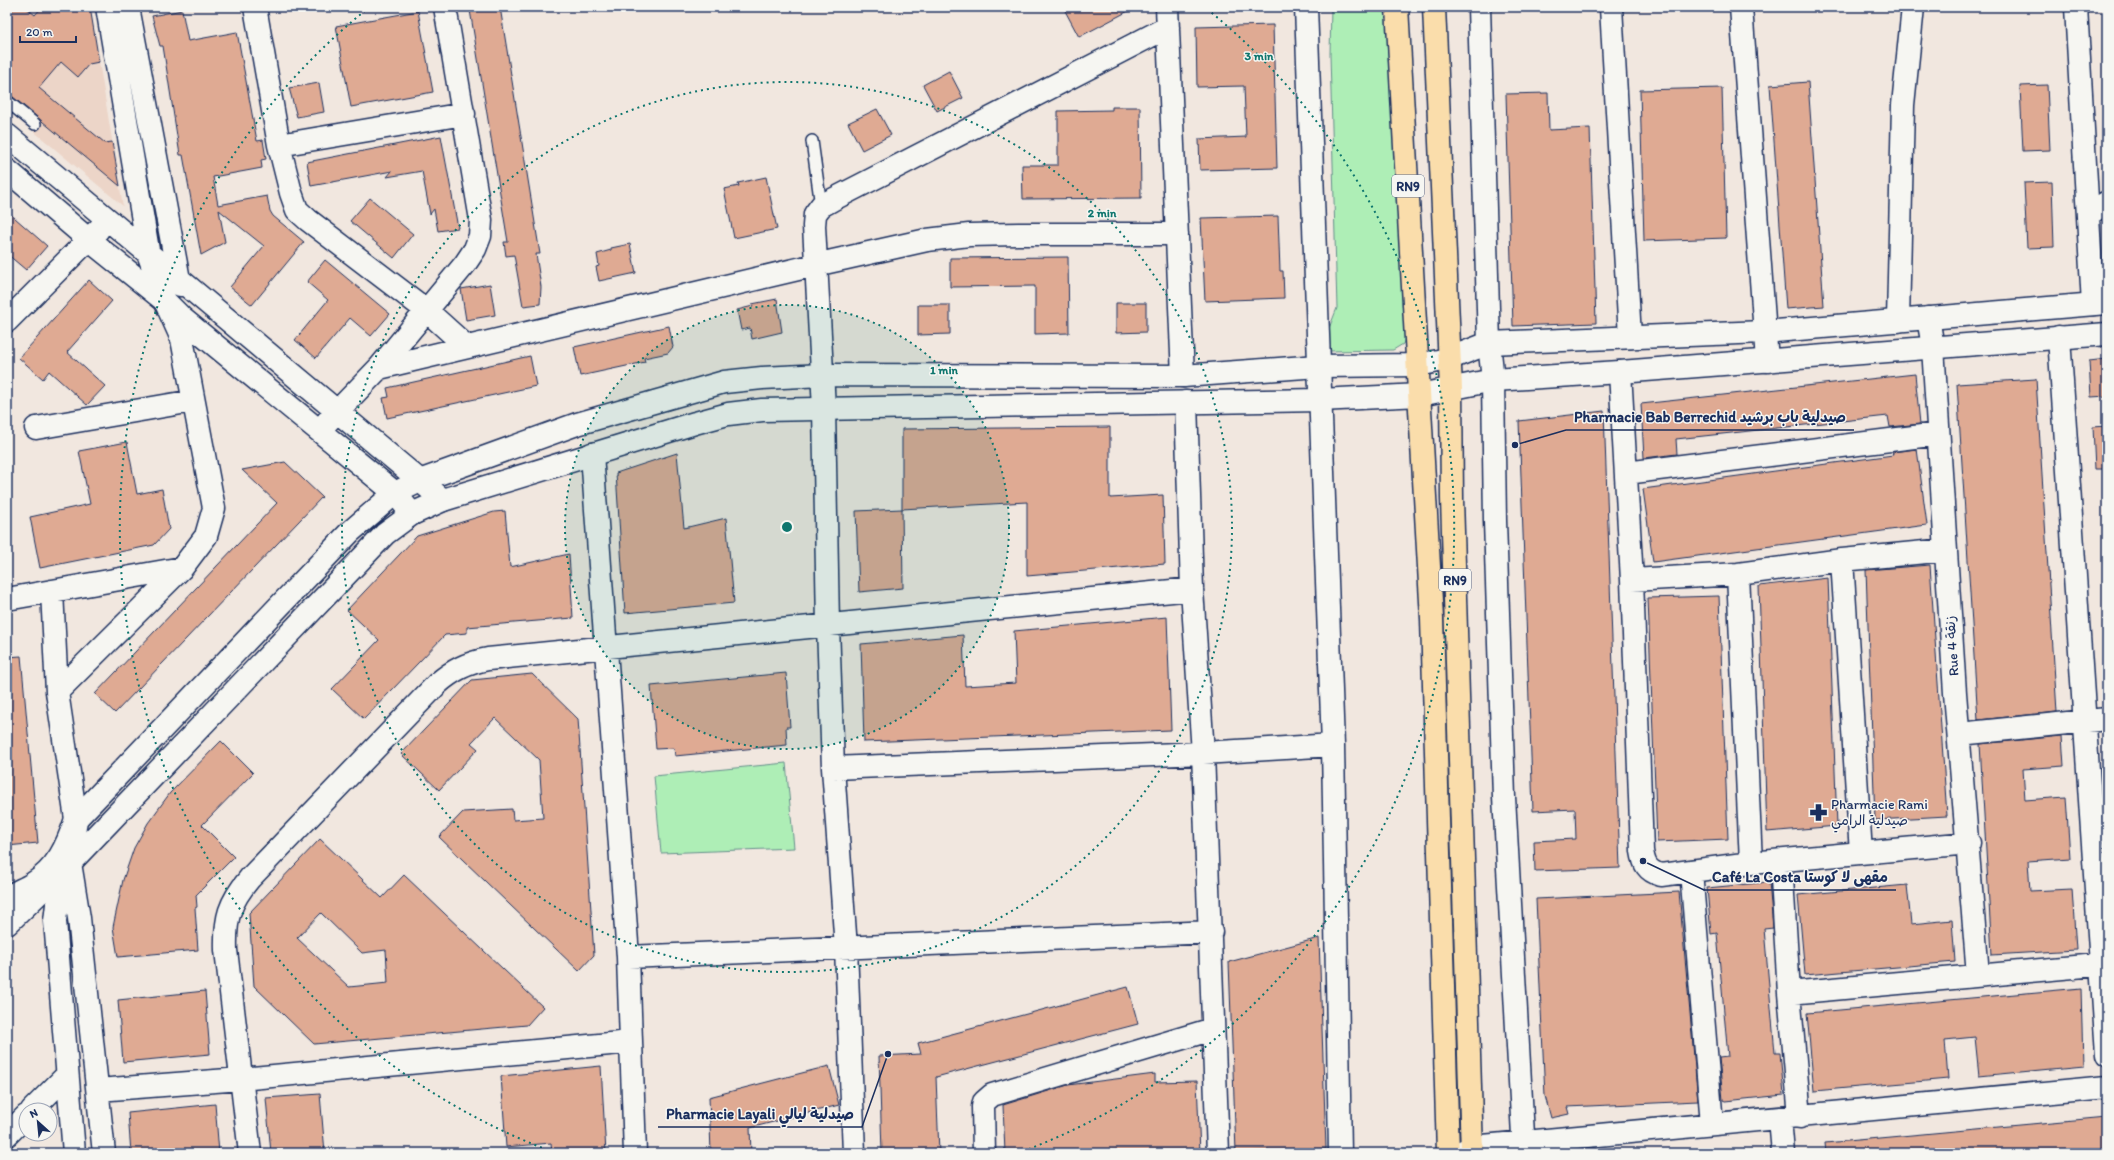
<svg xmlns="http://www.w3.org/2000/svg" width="2114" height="1160" font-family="Itim,'Playpen Sans Arabic',sans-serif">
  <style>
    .built { fill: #ecd5c8 }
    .green { fill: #aeeeb6; stroke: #648e8a }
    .building { fill: #dfaa93; stroke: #1b2f5e; fill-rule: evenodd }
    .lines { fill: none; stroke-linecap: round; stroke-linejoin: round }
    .lane-casing { stroke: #1b2f5e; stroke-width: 14 }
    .street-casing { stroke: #1b2f5e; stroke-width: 25 }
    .secondary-casing { stroke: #1b2f5e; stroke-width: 25 }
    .highway-casing { stroke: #1b2f5e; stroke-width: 25 }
    .lane { stroke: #f6f6f2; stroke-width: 11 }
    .street { stroke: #f6f6f2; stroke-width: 22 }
    .secondary { stroke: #f6f6f2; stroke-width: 22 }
    .highway { stroke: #faddab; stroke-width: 22 }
    .ring { fill: none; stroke: #0f766e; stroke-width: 2; stroke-dasharray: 2 4 }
    .labels { text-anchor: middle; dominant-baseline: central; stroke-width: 3; stroke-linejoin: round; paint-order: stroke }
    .shield { fill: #f6f6f2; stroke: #5d6b8a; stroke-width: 1 }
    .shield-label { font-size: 13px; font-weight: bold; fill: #1b2f5e }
    .street-label { font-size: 14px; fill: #1b2f5e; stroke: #f6f6f2 }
    .poi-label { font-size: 14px; fill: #1b2f5e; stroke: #f6f6f2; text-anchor: start }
    .centre { fill: #0f766e; stroke: #f6f6f2; stroke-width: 2 }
    .ring-label { font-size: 12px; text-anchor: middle; font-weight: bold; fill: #0f766e; stroke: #f6f6f2; stroke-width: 3; stroke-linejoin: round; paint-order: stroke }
    .leader { fill: none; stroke: #1b2f5e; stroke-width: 1.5 }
    .callout-dot { fill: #1b2f5e; stroke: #f6f6f2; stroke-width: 1.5 }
    .callout-label { font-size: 15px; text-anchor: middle; font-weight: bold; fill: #1b2f5e; stroke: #f6f6f2; stroke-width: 3; stroke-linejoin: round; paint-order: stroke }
  </style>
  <rect width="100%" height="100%" fill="#f1e7df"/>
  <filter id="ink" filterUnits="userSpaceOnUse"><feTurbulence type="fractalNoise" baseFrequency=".025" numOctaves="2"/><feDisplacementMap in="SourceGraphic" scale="8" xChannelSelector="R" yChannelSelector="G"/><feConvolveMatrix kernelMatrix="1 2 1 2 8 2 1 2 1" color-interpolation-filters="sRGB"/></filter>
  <g filter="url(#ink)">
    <path class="built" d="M 7,7 L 90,7 L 123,206 L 7,109 Z"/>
    <path class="green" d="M 1331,7 L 1393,7 L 1405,338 L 1403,344 L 1393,350 L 1329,351 L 1328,331 L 1337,308 L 1330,55 Z
      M 786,763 L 794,848 L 661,853 L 654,776 Z"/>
    <path class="building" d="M 7,7 L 25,7 L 35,15 L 42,7 L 90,7 L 99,62 L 89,64 L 78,77 L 61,62 L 39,88 L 105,143 L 112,142 L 120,186 L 7,92 Z
      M 486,7 L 500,7 L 540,254 L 536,254 L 541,287 L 540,304 L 523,306 L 514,255 L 506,256 L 504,242 L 508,242 L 470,10 Z
      M 1063,7 L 1136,7 L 1079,37 Z
      M 182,10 L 188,41 L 237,32 L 257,141 L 263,140 L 266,159 L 261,160 L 262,168 L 213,177 L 218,205 L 267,196 L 270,211 L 273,216 L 304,242 L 252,305 L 230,287 L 264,246 L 219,210 L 225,242 L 201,255 L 183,155 L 180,155 L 163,46 L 160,46 L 152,16 Z
      M 418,11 L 433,92 L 351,107 L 336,26 Z
      M 1273,25 L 1277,168 L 1200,170 L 1199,139 L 1246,137 L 1244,86 L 1197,87 L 1196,27 Z
      M 949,71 L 963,98 L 937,111 L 923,85 Z
      M 1808,82 L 1824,306 L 1786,309 L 1770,85 Z
      M 319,83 L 324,112 L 297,117 L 289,88 Z
      M 2047,85 L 2050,150 L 2023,151 L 2020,86 Z
      M 1722,88 L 1726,238 L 1644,241 L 1640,90 Z
      M 1548,93 L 1549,130 L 1590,128 L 1596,323 L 1513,326 L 1506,94 Z
      M 1112,107 L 1140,107 L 1141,198 L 1023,199 L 1022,165 L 1058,165 L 1058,111 L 1112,110 Z
      M 877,109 L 891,135 L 862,150 L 848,123 Z
      M 441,136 L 458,228 L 438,231 L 434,209 L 430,214 L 422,171 L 387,177 L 392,171 L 311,186 L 307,162 Z
      M 766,177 L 777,229 L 734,238 L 724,189 L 739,186 L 738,183 Z
      M 2052,182 L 2054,247 L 2027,248 L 2024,183 Z
      M 370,198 L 413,234 L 394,258 L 350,221 Z
      M 7,211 L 47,246 L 26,270 L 7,254 Z
      M 1278,216 L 1280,271 L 1283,271 L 1284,298 L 1205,301 L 1201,218 Z
      M 630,244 L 636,273 L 599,281 L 596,267 L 599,266 L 597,254 L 611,250 L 611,248 Z
      M 1068,257 L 1069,333 L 1035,334 L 1035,286 L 950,287 L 950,258 Z
      M 325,260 L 390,314 L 371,336 L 350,318 L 316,358 L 295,340 L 328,300 L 307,282 Z
      M 89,280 L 112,301 L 67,352 L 105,386 L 87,405 L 49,371 L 43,379 L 19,358 Z
      M 490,284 L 495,315 L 466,320 L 461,289 Z
      M 777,299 L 782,332 L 752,339 L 750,328 L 741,330 L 737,310 L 753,306 L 752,304 Z
      M 1116,303 L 1146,303 L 1146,332 L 1116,333 Z
      M 918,305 L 950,305 L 950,334 L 918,335 Z
      M 669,326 L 673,347 L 668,353 L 644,358 L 645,362 L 580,376 L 574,347 Z
      M 530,356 L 536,386 L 387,418 L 383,398 L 389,397 L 387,388 Z
      M 2107,359 L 2107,396 L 2091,397 L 2089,361 Z
      M 1915,374 L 1920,424 L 1890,427 L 1888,416 L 1676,439 L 1677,454 L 1644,458 L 1641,404 Z
      M 2036,379 L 2057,712 L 1978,720 L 1957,384 Z
      M 1604,411 L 1620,868 L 1535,871 L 1534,841 L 1576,839 L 1575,809 L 1533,811 L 1519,421 Z
      M 2107,426 L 2107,469 L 2095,469 L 2093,427 Z
      M 1110,427 L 1110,498 L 1163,495 L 1165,564 L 1027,576 L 1027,502 L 902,509 L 902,429 Z
      M 127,442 L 137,494 L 162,489 L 169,529 L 154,545 L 40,568 L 30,517 L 90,504 L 79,451 Z
      M 1917,449 L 1927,525 L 1653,562 L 1643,489 L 1893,455 L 1892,452 Z
      M 677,453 L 684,528 L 726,518 L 734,603 L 625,613 L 616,473 Z
      M 285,462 L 322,497 L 115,713 L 95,694 L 277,503 L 242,470 Z
      M 902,509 L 903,588 L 859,592 L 856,511 Z
      M 505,511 L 510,567 L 569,554 L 573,618 L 467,627 L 467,633 L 445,635 L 364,719 L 332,689 L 379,640 L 347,610 L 417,536 L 494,512 Z
      M 1930,565 L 1947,816 L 1875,820 L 1866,570 Z
      M 1828,578 L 1837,826 L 1767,832 L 1759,586 Z
      M 1719,596 L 1728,839 L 1657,842 L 1648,598 Z
      M 1167,617 L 1171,730 L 864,742 L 861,644 L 963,635 L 965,686 L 1016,683 L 1014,631 Z
      M 21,656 L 38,843 L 7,846 L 7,657 Z
      M 786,673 L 790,727 L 786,727 L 787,745 L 675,756 L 674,748 L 656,749 L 651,686 Z
      M 532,674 L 578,719 L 594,955 L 579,971 L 439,837 L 463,812 L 512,809 L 513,820 L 543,818 L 539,760 L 495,718 L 471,743 L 478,749 L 439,790 L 401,754 L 472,680 Z
      M 2062,736 L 2064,766 L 2023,769 L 2025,800 L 2066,797 L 2070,858 L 2028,861 L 2030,891 L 2072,889 L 2076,950 L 1992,955 L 1980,744 Z
      M 221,741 L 253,773 L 202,825 L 234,857 L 196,895 L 197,907 L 195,908 L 198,950 L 118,957 L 113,927 L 123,880 L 134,848 L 148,823 L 170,793 Z
      M 320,839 L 382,898 L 404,875 L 543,1007 L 527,1025 L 314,1044 L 254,986 L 249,913 ZM 321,913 L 362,953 L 386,950 L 388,983 L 349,987 L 297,938 Z
      M 1769,882 L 1773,928 L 1764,929 L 1775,1053 L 1780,1053 L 1784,1095 L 1725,1101 L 1723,1100 L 1719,1058 L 1728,1057 L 1717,933 L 1711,934 L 1707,888 Z
      M 1907,885 L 1911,924 L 1952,920 L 1955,962 L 1805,975 L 1798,895 Z
      M 1679,892 L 1698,1101 L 1567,1107 L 1569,1114 L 1551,1118 L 1545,1096 L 1536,899 Z
      M 1319,938 L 1326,1149 L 1236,1152 L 1229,962 Z
      M 1128,987 L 1138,1024 L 936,1077 L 939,1153 L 882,1153 L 879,1056 L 921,1054 L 918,1043 Z
      M 2081,988 L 2083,1066 L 1979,1076 L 1975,1037 L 1945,1040 L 1948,1079 L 1814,1091 L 1807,1013 Z
      M 205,991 L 210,1054 L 123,1062 L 118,1000 Z
      M 601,1066 L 606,1153 L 552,1153 L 551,1143 L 506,1147 L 501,1076 Z
      M 829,1066 L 839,1105 L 750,1128 L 751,1153 L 711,1153 L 709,1097 Z
      M 1155,1074 L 1155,1082 L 1197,1081 L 1200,1153 L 1005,1153 L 1003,1105 L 1068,1085 Z
      M 320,1094 L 325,1153 L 271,1153 L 266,1098 Z
      M 215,1104 L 219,1153 L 131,1153 L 128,1113 Z
      M 2107,1117 L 2107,1153 L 1826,1153 L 1825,1143 Z"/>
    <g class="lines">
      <defs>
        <path id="lane" d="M 7,101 L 35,124
          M 812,141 L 821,206"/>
        <path id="street" d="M 128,7 L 180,285
          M 255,7 L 279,145 L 291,193 L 297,210 L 308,220 L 426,310 L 467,347
          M 1167,7 L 1183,376
          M 1306,7 L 1333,745 L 1340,1153
          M 1479,7 L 1489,343 L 1493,380 L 1495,521 L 1504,797 L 1524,1153
          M 1611,7 L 1630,337
          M 1741,7 L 1767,361
          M 2076,7 L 2093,304
          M 7,135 L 443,500
          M 279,145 L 464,114
          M 7,170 L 89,240 L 165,301 L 183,319 L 395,493 L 412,514
          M 2088,215 L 2107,202
          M 1928,318 L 1933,347 L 1955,693 L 1978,975
          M 7,321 L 98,230
          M 1898,321 L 1903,105 L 1913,7
          M 2059,337 L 2107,1054
          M 379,368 L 815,265 L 927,240 L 969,235 L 1018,234 L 1177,234
          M 1620,372 L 1632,580 L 1642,851 C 1644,864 1647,871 1661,875 L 1751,863 L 1969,843
          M 1186,402 L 1192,589 L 1203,753 L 1218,1153
          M 327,422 L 379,368 L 465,264 L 475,249 L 480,236 L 481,220 L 445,7
          M 36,428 L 193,401
          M 592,454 L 628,957 L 635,1153
          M 1626,473 L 1938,434
          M 1842,560 L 1861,853
          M 1738,574 L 1751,863
          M 1632,580 L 1738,574 L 1842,560 L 1946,550
          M 52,591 L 57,692 L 76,819 L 74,834
          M 7,599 L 182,568
          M 57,692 L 182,568 L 206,536 L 214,508 L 182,339 L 165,301 L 149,256 L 107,7
          M 1959,734 L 2107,719
          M 833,768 L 1203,753 L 1333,745
          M 1781,862 L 1789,993 L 1800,1117
          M 1691,871 L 1712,1124
          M 628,957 L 1211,932
          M 1789,993 L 2107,964
          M 98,1090 L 241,1079 L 631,1042
          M 32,1110 L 67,1075
          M 1780,1119 L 1783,1153
          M 7,1135 L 26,1116
          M 74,1153 L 55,921 L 58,896 L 70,863 L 79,918 L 104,1153
          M 250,1153 L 226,950 C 225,918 229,903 250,878 L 437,684 C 453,670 467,663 488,659 L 1192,589
          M 854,1153 L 846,948 L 833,768 L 828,626 L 824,408 L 814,226 L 815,214 L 821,206 L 832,200 L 1168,27
          M 984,1153 L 983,1107 L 984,1102 L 992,1095 L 1213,1029
          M 1459,1153 L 1472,1147 L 2107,1087"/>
        <path id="secondary" d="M 7,898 C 15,892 24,889 32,884 C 57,869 67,846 76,819 L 350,532 L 395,493 L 422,480 L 577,424 L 724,382 L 762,378 L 823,375 L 1183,376 L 1318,366 L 1418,365 L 1448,359 L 1489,343 L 1764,332 L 2107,303
          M 7,924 L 70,863 L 385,534 L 412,514 L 443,500 L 695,423 L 728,414 L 762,410 L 1320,400 L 1420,395 L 1493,380 L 1620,372 L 2107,334"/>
        <path id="highway" d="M 1397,7 L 1432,619 L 1448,1153
          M 1434,7 L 1451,389 L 1452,499 L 1472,1153"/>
      </defs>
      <use href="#lane" class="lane-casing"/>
      <use href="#street" class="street-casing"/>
      <use href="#secondary" class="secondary-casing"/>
      <use href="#highway" class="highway-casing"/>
      <use href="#lane" class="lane"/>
      <use href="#street" class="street"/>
      <use href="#secondary" class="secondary"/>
      <use href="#highway" class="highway"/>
    </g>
  </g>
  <circle cx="787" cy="527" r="222" fill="#0f766e" fill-opacity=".12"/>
  <g class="ring">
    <circle cx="787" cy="527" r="222"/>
    <circle cx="787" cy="527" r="445"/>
    <path d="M553 1152A667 667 0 0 1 367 9M1207 9A667 667 0 0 1 1021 1152"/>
  </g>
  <defs>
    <symbol id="pharmacy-bare" viewBox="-9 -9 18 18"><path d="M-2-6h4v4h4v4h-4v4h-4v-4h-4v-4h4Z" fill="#1b2f5e" stroke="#f6f6f2" stroke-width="2.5" paint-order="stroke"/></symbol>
  </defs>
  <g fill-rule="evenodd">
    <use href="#pharmacy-bare" x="1806" y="800" width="25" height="25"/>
  </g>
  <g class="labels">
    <g class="shield">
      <rect x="1392" y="175" width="32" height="22" rx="3"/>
      <rect x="1439" y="569" width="32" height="22" rx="3"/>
    </g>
    <g class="shield-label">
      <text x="1408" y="186">RN9</text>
      <text x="1455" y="580">RN9</text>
    </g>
    <g class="street-label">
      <text transform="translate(1952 646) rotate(-94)">Rue 4 زنقة</text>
    </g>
    <g class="poi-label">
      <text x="1831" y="804">Pharmacie Rami<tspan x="1831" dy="16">صيدلية الرامي</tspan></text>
    </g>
  </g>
  <circle cx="787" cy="527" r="6" class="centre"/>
  <g class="ring-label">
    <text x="1259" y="60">3 min</text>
    <text x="1102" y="217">2 min</text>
    <text x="944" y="374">1 min</text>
  </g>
  <path class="leader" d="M1515 445L1566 430H1854M1643 861L1704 890H1896M888 1054L862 1127H658"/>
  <g class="callout-dot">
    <circle cx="1515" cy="445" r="4"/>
    <circle cx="1643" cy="861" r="4"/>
    <circle cx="888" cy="1054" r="4"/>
  </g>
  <g class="callout-label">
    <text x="1710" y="422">Pharmacie Bab Berrechid صيدلية باب برشيد</text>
    <text x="1800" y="882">Café La Costa مقهى لا كوستا</text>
    <text x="760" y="1119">Pharmacie Layali صيدلية ليالي</text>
  </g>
  <rect width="2114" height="1160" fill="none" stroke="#f6f6f2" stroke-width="24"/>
  <rect x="12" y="12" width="2090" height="1136" fill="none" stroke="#1b2f5e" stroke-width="1.5" filter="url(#ink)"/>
  <g transform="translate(38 1122) rotate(333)"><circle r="19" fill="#f6f6f2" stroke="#9ea6b7"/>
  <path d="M0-3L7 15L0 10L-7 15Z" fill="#1b2f5e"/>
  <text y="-6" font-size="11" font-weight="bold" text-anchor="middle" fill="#1b2f5e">N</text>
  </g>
  <path d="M20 36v6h56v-6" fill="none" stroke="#1b2f5e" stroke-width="2"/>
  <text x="26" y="36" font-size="12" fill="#1b2f5e" stroke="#f6f6f2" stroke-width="3" paint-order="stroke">20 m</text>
</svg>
